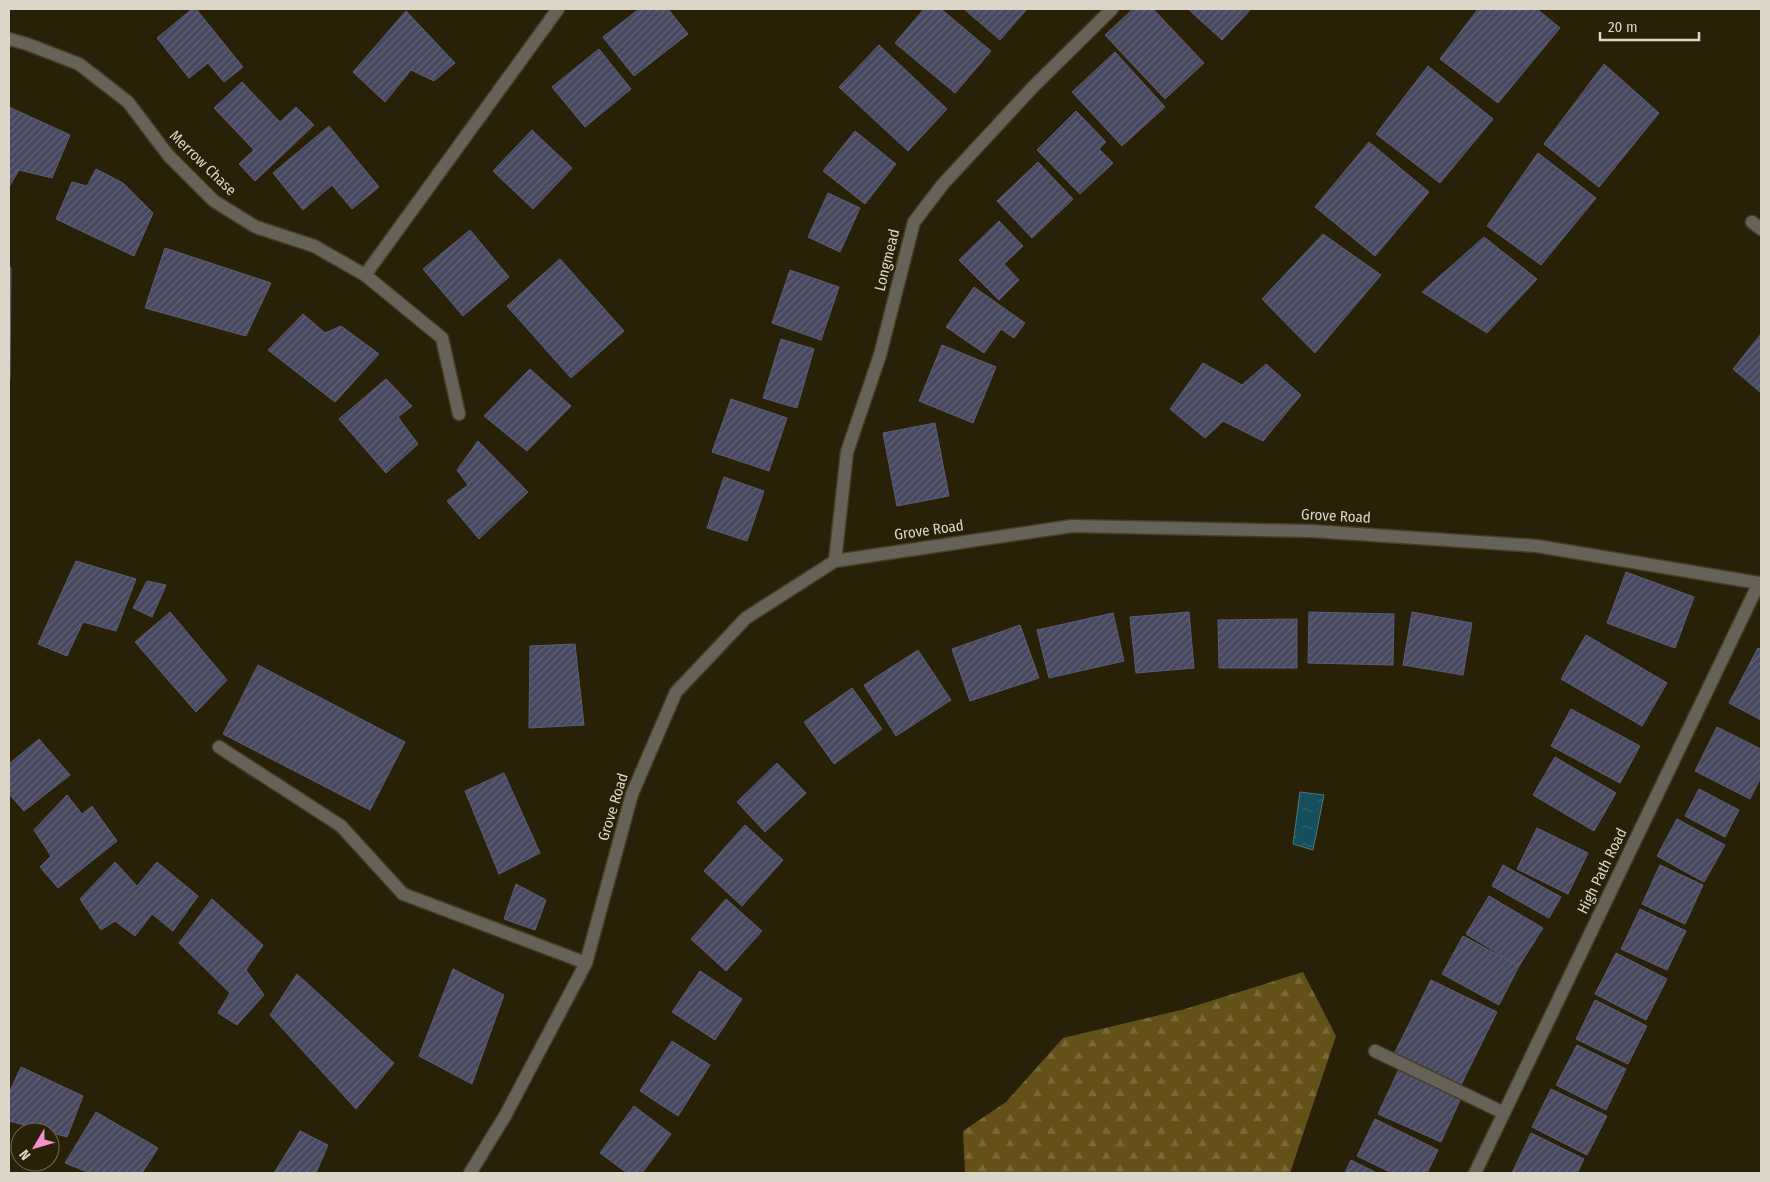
<svg xmlns="http://www.w3.org/2000/svg" width="1770" height="1182" font-family="'Fira Sans Condensed',sans-serif">
  <style>
    .forest { fill: url(#forest-firs) }
    .water { fill: url(#water-ripples); stroke: #50777c }
    .building { fill: url(#building-hatch); stroke: #5c5d77 }
    .lines { fill: none; stroke-linecap: round; stroke-linejoin: round }
    .minor-casing { stroke: #453d27; stroke-width: 15 }
    .minor { stroke: #676257; stroke-width: 12 }
    .labels { text-anchor: middle; dominant-baseline: central; stroke-width: 4; stroke-linejoin: round; paint-order: stroke }
    .street-label { font-size: 15px; fill: #dbd6c7; stroke: #292008 }
  </style>
  <defs>
    <pattern id="forest-firs" width="22" height="20" patternUnits="userSpaceOnUse" patternTransform="scale(1.25)"><rect width="22" height="20" fill="#645019"/><path d="M5 1l3.5 6h-7zM16 11l3.5 6h-7z" fill="#7a6839"/></pattern>
    <pattern id="water-ripples" width="26" height="14" patternUnits="userSpaceOnUse" patternTransform="scale(1.25)"><rect width="26" height="14" fill="#154e5c"/><path d="M2 4q2-2 4 0t4 0M15 11q2-2 4 0t4 0" fill="none" stroke="#366772"/></pattern>
    <pattern id="building-hatch" width="6" height="6" patternUnits="userSpaceOnUse" patternTransform="scale(1.25)"><rect width="6" height="6" fill="#484961"/><path d="M-1 1l2-2M0 6l6-6M5 7l2-2" fill="none" stroke="#626276"/></pattern>
  </defs>
  <rect width="100%" height="100%" fill="#292008"/>
  <path class="forest" d="M 1303,972 L 1336,1036 L 1290,1173 L 965,1173 L 963,1131 L 1006,1102 L 1063,1038 L 1185,1009 Z"/>
  <path class="water" d="M 1300,792 L 1324,795 L 1313,850 L 1293,844 Z"/>
  <path class="building" d="M 192,9 L 196,9 L 243,67 L 224,82 L 208,63 L 189,78 L 157,38 Z
    M 639,9 L 668,9 L 688,34 L 634,76 L 603,37 Z
    M 924,9 L 941,9 L 991,51 L 955,93 L 895,43 Z
    M 964,9 L 1027,9 L 1000,40 Z
    M 1133,9 L 1153,9 L 1204,63 L 1165,99 L 1105,35 Z
    M 1188,9 L 1251,9 L 1222,40 Z
    M 1478,9 L 1537,9 L 1560,28 L 1498,103 L 1440,59 Z
    M 406,11 L 455,63 L 434,81 L 411,70 L 385,102 L 353,72 Z
    M 879,45 L 947,109 L 908,151 L 839,87 Z
    M 599,49 L 631,89 L 585,127 L 552,87 Z
    M 1115,52 L 1165,107 L 1122,146 L 1072,92 Z
    M 1604,64 L 1659,113 L 1599,187 L 1544,144 Z
    M 1428,66 L 1493,119 L 1440,183 L 1376,134 Z
    M 242,82 L 280,122 L 296,107 L 314,125 L 255,181 L 239,164 L 254,150 L 214,108 Z
    M 9,107 L 70,135 L 52,178 L 19,170 L 9,187 Z
    M 1076,111 L 1106,142 L 1099,149 L 1113,163 L 1080,194 L 1037,150 Z
    M 329,126 L 379,187 L 352,209 L 332,185 L 303,210 L 273,173 Z
    M 532,130 L 572,168 L 533,209 L 493,171 Z
    M 855,131 L 896,164 L 865,204 L 823,171 Z
    M 1369,142 L 1429,192 L 1375,256 L 1315,207 Z
    M 1538,153 L 1596,198 L 1541,265 L 1487,226 Z
    M 1038,162 L 1073,199 L 1032,238 L 997,201 Z
    M 96,169 L 123,183 L 153,213 L 134,256 L 56,219 L 72,182 L 87,186 Z
    M 828,193 L 860,208 L 840,252 L 808,237 Z
    M 999,221 L 1023,246 L 1004,264 L 1019,280 L 999,300 L 959,260 Z
    M 470,230 L 509,277 L 463,316 L 423,269 Z
    M 1323,234 L 1381,275 L 1315,353 L 1262,299 Z
    M 1484,237 L 1537,279 L 1487,333 L 1422,292 Z
    M 165,248 L 271,283 L 246,336 L 145,308 Z
    M 560,259 L 624,331 L 571,378 L 507,306 Z
    M 9,267 L 11,268 L 10,379 L 9,379 Z
    M 790,270 L 839,287 L 821,340 L 772,323 Z
    M 974,287 L 1025,323 L 1014,338 L 1001,329 L 984,353 L 946,327 Z
    M 303,314 L 325,333 L 341,326 L 379,354 L 335,402 L 268,350 Z
    M 1761,334 L 1761,393 L 1733,369 Z
    M 781,339 L 814,349 L 797,408 L 763,398 Z
    M 942,345 L 996,367 L 973,423 L 919,401 Z
    M 1203,363 L 1242,385 L 1266,364 L 1301,395 L 1263,441 L 1223,421 L 1205,438 L 1170,409 Z
    M 530,369 L 571,406 L 527,451 L 484,416 Z
    M 386,379 L 412,406 L 398,417 L 418,444 L 386,473 L 339,419 Z
    M 731,399 L 787,418 L 769,471 L 712,452 Z
    M 935,423 L 949,496 L 897,506 L 883,433 Z
    M 478,441 L 528,492 L 479,539 L 447,501 L 468,485 L 457,470 Z
    M 724,477 L 764,491 L 747,541 L 707,528 Z
    M 76,561 L 136,579 L 116,631 L 83,622 L 67,656 L 38,644 Z
    M 1626,572 L 1694,597 L 1675,648 L 1607,623 Z
    M 147,581 L 166,585 L 152,617 L 133,608 Z
    M 170,612 L 227,680 L 196,712 L 135,642 Z
    M 1189,612 L 1194,668 L 1136,673 L 1130,617 Z
    M 1309,612 L 1394,614 L 1393,665 L 1308,663 Z
    M 1412,612 L 1472,623 L 1463,675 L 1403,665 Z
    M 1113,613 L 1124,661 L 1049,678 L 1037,630 Z
    M 1297,619 L 1297,668 L 1219,668 L 1218,620 Z
    M 1020,625 L 1039,678 L 970,701 L 952,649 Z
    M 1586,635 L 1667,683 L 1642,726 L 1561,679 Z
    M 575,644 L 584,725 L 529,728 L 530,646 Z
    M 1758,648 L 1761,649 L 1761,720 L 1729,703 Z
    M 918,650 L 951,700 L 896,736 L 864,685 Z
    M 258,665 L 405,742 L 370,810 L 223,734 Z
    M 852,688 L 882,729 L 834,764 L 804,722 Z
    M 1571,709 L 1640,746 L 1620,783 L 1551,746 Z
    M 1717,727 L 1761,749 L 1761,777 L 1750,799 L 1695,771 Z
    M 39,739 L 70,775 L 24,811 L 9,794 L 9,764 Z
    M 1555,757 L 1616,793 L 1594,831 L 1533,795 Z
    M 777,763 L 806,793 L 765,832 L 737,802 Z
    M 504,773 L 540,853 L 499,874 L 465,791 Z
    M 1699,789 L 1739,810 L 1725,837 L 1685,816 Z
    M 67,795 L 82,814 L 92,806 L 117,841 L 58,888 L 40,867 L 51,856 L 34,830 Z
    M 1677,819 L 1725,845 L 1704,882 L 1657,856 Z
    M 745,825 L 783,860 L 742,906 L 704,871 Z
    M 1537,828 L 1588,853 L 1568,894 L 1517,869 Z
    M 115,862 L 137,886 L 157,862 L 198,896 L 173,931 L 152,914 L 135,936 L 115,921 L 101,930 L 80,899 Z
    M 1503,865 L 1561,897 L 1549,918 L 1492,886 Z
    M 1660,865 L 1703,885 L 1685,924 L 1642,904 Z
    M 516,884 L 546,900 L 535,930 L 504,919 Z
    M 1489,896 L 1543,928 L 1519,966 L 1466,934 Z
    M 212,899 L 263,945 L 246,970 L 264,995 L 237,1025 L 218,1013 L 230,993 L 179,943 Z
    M 726,899 L 762,931 L 726,971 L 691,939 Z
    M 1640,909 L 1686,931 L 1667,970 L 1621,949 Z
    M 1463,936 L 1519,966 L 1499,1005 L 1442,974 Z
    M 1616,953 L 1667,979 L 1646,1020 L 1595,994 Z
    M 453,969 L 504,995 L 472,1084 L 419,1056 Z
    M 700,971 L 742,999 L 715,1040 L 672,1012 Z
    M 297,974 L 394,1063 L 356,1109 L 270,1015 Z
    M 1431,980 L 1497,1012 L 1460,1087 L 1394,1054 Z
    M 1595,1000 L 1647,1026 L 1628,1064 L 1576,1039 Z
    M 672,1041 L 710,1065 L 678,1116 L 640,1091 Z
    M 1577,1045 L 1626,1069 L 1606,1110 L 1556,1085 Z
    M 21,1067 L 83,1096 L 67,1137 L 9,1121 L 9,1093 Z
    M 1399,1069 L 1461,1098 L 1441,1142 L 1378,1114 Z
    M 1551,1089 L 1607,1116 L 1587,1155 L 1532,1127 Z
    M 634,1106 L 671,1134 L 642,1173 L 627,1173 L 600,1153 Z
    M 96,1112 L 158,1148 L 142,1173 L 90,1173 L 65,1163 Z
    M 1375,1119 L 1438,1150 L 1427,1173 L 1392,1173 L 1357,1156 Z
    M 300,1131 L 328,1145 L 316,1173 L 274,1173 Z
    M 1531,1133 L 1584,1159 L 1577,1173 L 1512,1173 Z
    M 1351,1160 L 1377,1173 L 1345,1173 Z"/>
  <g class="lines">
    <defs>
      <path id="minor" d="M 9,39 L 27,44 L 79,64 L 128,102 L 168,155 L 214,201 L 256,227 L 314,246 L 365,275 L 442,338 L 459,414
        M 1752,222 L 1761,229
        M 365,275 L 558,9
        M 835,561 L 847,452 L 880,355 L 914,222 L 943,184 L 1033,87 L 1112,9
        M 219,747 L 341,826 L 403,894 L 586,963
        M 1375,1051 L 1504,1113
        M 470,1173 L 505,1116 L 586,963 L 632,794 L 676,692 L 746,618 L 835,561 L 1072,526 L 1311,531 L 1537,546 L 1759,583
        M 1475,1173 L 1759,583"/>
    </defs>
    <use href="#minor" class="minor-casing"/>
    <use href="#minor" class="minor"/>
  </g>
  <g class="labels">
    <g class="street-label">
      <text transform="translate(203 163) rotate(44)">Merrow Chase</text>
      <text transform="translate(887 260) rotate(-76)">Longmead</text>
      <text transform="translate(1336 516) rotate(3)">Grove Road</text>
      <text transform="translate(929 530) rotate(-8)">Grove Road</text>
      <text transform="translate(613 807) rotate(-73)">Grove Road</text>
      <text transform="translate(1602 871) rotate(-64)">High Path Road</text>
    </g>
  </g>
  <rect width="1770" height="1182" fill="none" stroke="#dbd6c7" stroke-width="20"/>
  <g transform="translate(35 1147) rotate(232)"><circle r="24" fill="#292008" stroke="#706954"/>
  <path d="M0-4L9 19L0 12L-9 19Z" fill="#f690cf"/>
  <text y="-8" font-size="14" font-weight="bold" text-anchor="middle" fill="#dbd6c7">N</text>
  </g>
  <path d="M1600 32v8h99v-8" fill="none" stroke="#dbd6c7" stroke-width="2.5"/>
  <text x="1608" y="32" font-size="15" fill="#dbd6c7" stroke="#292008" stroke-width="4" paint-order="stroke">20 m</text>
</svg>
